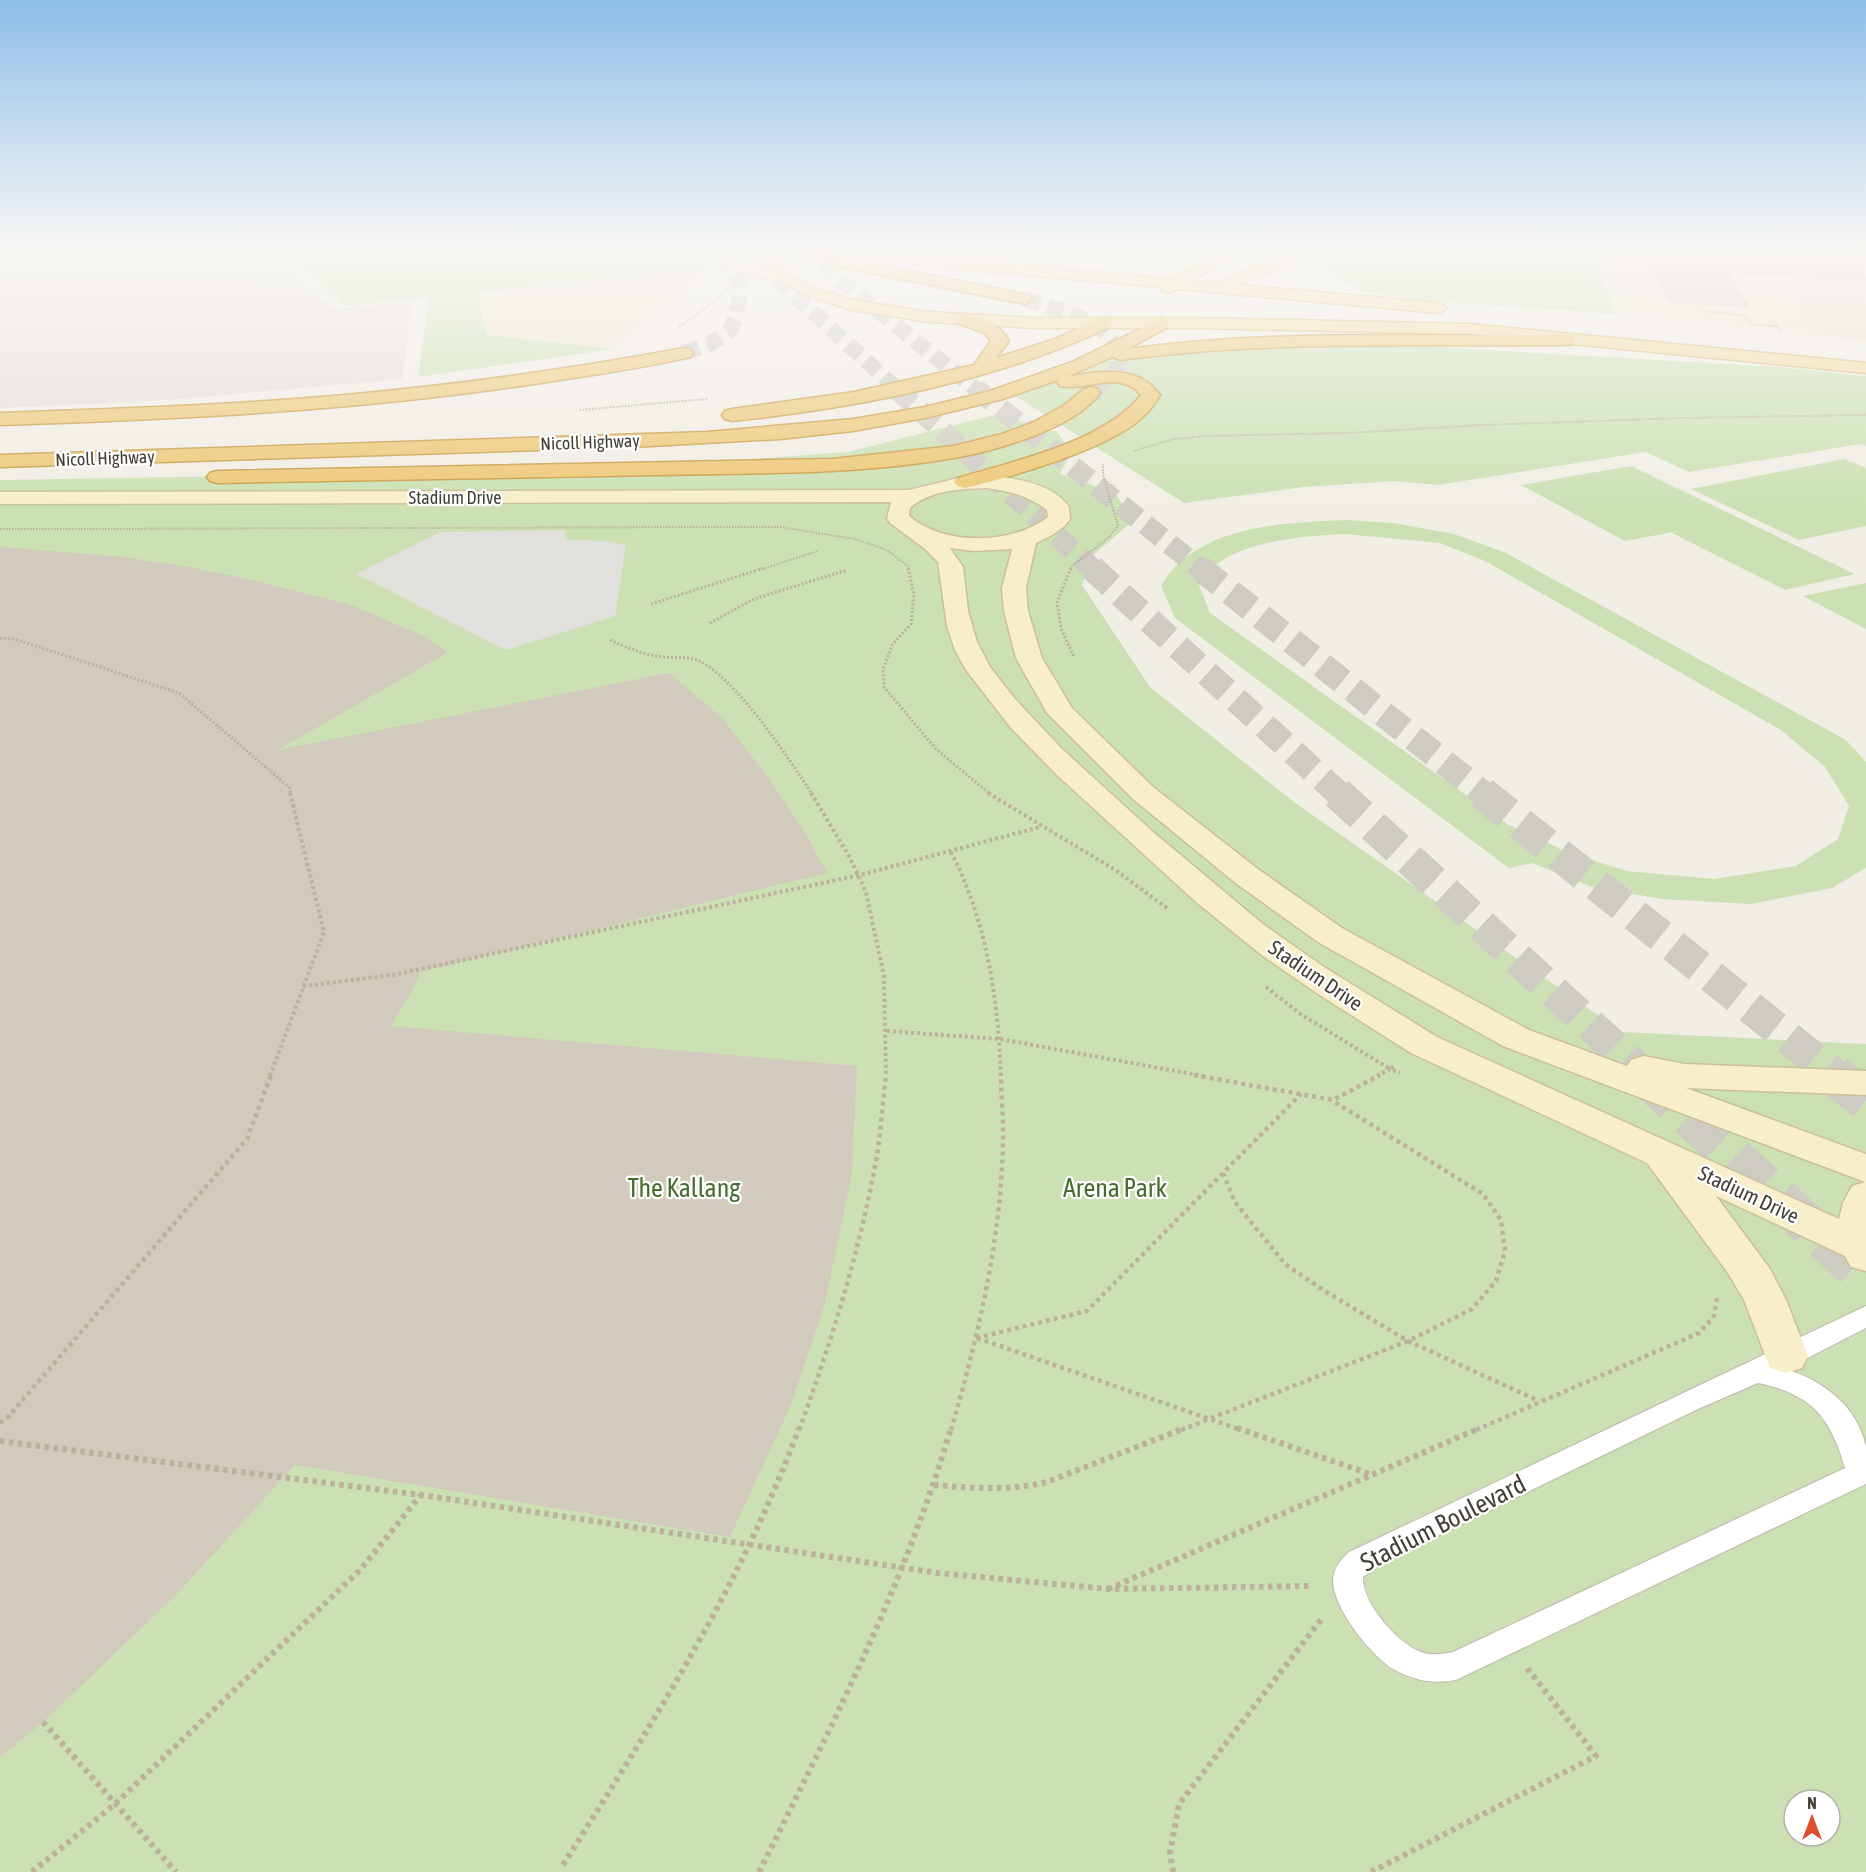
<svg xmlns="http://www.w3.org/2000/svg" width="1866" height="1872" font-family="'Asap Condensed',sans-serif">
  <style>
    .residential { fill: #e4e0d5 }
    .commercial { fill: #f1e5d3 }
    .industrial { fill: #e3dfdb }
    .education { fill: #e8e2d1 }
    .green { fill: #cbe1b3; fill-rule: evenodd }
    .parking { fill: #e2e0dd }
    .building { fill: #d1cabd }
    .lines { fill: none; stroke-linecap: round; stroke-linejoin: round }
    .highway-tunnel-far4 { stroke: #cecbc3; stroke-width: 16; stroke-dasharray: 16 8; stroke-linecap: butt }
    .highway-tunnel-far3 { stroke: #cecbc3; stroke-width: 21; stroke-dasharray: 21 10; stroke-linecap: butt }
    .highway-tunnel-far2 { stroke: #cecbc3; stroke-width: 26; stroke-dasharray: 26 13; stroke-linecap: butt }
    .highway-tunnel-far1 { stroke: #cecbc3; stroke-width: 33; stroke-dasharray: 33 16; stroke-linecap: butt }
    .highway-tunnel { stroke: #cecbc3; stroke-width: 41; stroke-dasharray: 41 20; stroke-linecap: butt }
    .lane-casing { stroke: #beb8ad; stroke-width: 2 }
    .street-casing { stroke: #beb8ad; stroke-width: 3 }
    .secondary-casing { stroke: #cbc09a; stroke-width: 3 }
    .primary-casing { stroke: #d5b970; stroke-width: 3 }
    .highway-casing { stroke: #ca9d46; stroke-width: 3 }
    .path-far4 { stroke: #bbb19d; stroke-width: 2; stroke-dasharray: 1.5 1.5; stroke-linecap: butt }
    .path-far3 { stroke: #bbb19d; stroke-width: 3; stroke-dasharray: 2 2; stroke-linecap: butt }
    .path-far2 { stroke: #bbb19d; stroke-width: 4; stroke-dasharray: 3 3; stroke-linecap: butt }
    .path-far1 { stroke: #bbb19d; stroke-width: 4.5; stroke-dasharray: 4 4; stroke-linecap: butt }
    .path { stroke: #bbb19d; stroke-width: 6; stroke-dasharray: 4.5 4.5; stroke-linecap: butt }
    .lane { fill: #fff; fill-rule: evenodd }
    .street { fill: #fff; fill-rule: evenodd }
    .secondary { fill: #f8eec9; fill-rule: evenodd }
    .primary { fill: #f2dc9d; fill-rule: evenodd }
    .highway { fill: #edc875; fill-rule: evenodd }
    .labels { text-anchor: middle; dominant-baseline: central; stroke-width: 4.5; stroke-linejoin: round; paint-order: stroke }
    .far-street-label { font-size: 18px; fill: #433e36; stroke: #fff }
    .street-label { font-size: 21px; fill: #433e36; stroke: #fff }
    .near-park-label { font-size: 26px; fill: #466d30; stroke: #fff }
    .near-street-label { font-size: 26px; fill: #433e36; stroke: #fff }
  </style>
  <rect width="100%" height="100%" fill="#f1eee6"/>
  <path class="residential" d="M 922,247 L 1160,247 L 982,259 Z"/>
  <path class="commercial" d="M 1592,247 L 1866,247 L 1866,296 L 1785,289 L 1821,335 L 1615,314 Z
    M 710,269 L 614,349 L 487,335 L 477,293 Z"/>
  <path class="industrial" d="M 0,247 L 256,247 L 336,309 L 412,302 L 402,379 L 168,400 L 0,408 Z"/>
  <path class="education" d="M 1785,288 L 1866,296 L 1866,341 L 1821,335 Z"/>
  <path class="green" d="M 341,247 L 641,247 C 660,249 703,250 712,268 L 477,293 L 487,335 L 614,349 L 418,377 L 429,298 L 343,306 L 302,267 L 354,260 Z
    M 1334,247 L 1592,247 L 1615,314 L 1418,300 L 1361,291 L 1328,272 L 1325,255 Z
    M 1332,341 L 1777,367 L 1866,376 L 1866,446 L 1860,444 L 1689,472 L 1646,452 L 1438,485 L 1394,481 L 1304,487 L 1184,503 L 1009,392 L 1092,359 Z
    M 998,414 L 1057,432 L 1071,452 L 1060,474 L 1115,493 L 1133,521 L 1093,555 L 1082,585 L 1150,687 L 1294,802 L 1622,1032 L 1866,1044 L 1866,1872 L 0,1872 L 0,480 L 603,470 L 848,452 ZM 1794,1800 L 1830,1800 L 1830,1836 L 1794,1836 Z
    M 1844,459 L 1866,468 L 1866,526 L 1799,540 L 1691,489 Z
    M 1631,466 L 1855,574 L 1785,590 L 1672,533 L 1679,531 L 1625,541 L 1521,485 Z
    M 1345,520 L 1393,523 L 1454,534 L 1504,552 L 1846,740 L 1866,762 L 1866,868 L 1832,888 L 1751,904 L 1662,899 L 1592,887 L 1532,863 L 1509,868 L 1175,618 L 1161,586 C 1197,525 1282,523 1345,520 ZM 1344,534 L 1440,543 L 1485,561 L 1781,730 L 1825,767 L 1849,806 L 1838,839 L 1796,866 L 1714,879 L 1627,871 L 1572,854 L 1507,824 L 1210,613 L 1199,585 C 1204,578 1210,569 1217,564 C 1248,540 1307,536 1344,534 Z
    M 1866,583 L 1866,629 L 1803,596 Z"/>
  <path class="parking" d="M 566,530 L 565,540 L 607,541 L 626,545 L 615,616 L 506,650 L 356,574 L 440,532 Z"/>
  <path class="building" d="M 1641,247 L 1841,247 L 1866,276 L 1866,281 L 1730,274 L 1751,308 L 1669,303 Z
    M 0,547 L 124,557 L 194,568 L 247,579 L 348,604 L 419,634 L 448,652 L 278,750 L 669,673 L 722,718 L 767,776 L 804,831 L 827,873 L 420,972 L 415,986 L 391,1026 L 857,1066 L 852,1174 L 824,1307 L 790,1407 L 730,1537 L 295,1465 L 176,1595 L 43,1722 L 0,1757 Z"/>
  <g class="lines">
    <path class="highway-tunnel-far4" d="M 742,247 L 899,391
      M 805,247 L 841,281 L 978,391
      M 1025,299 C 1057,310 1130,323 1116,371 L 1094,391
      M 684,353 L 710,344 L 730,330 L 737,315 L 740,286 L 720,247"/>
    <path class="highway-tunnel-far3" d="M 897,389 L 1094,570
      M 976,389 L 1202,570
      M 1091,393 L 1095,389"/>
    <path class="highway-tunnel-far2" d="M 1092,568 L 1339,794
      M 1200,568 L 1484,794"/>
    <path class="highway-tunnel-far1" d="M 1337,793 L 1646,1076
      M 1482,793 L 1836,1076"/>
    <path class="highway-tunnel" d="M 1644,1075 L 1866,1278
      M 1834,1075 L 1866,1100"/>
    <defs>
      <path id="lane" d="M 1866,1306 L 1866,1328 L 1786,1369 C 1823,1381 1857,1405 1866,1447 C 1866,1458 1866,1472 1866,1484 L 1456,1680 C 1433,1684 1414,1681 1393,1669 C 1372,1657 1326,1601 1334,1574 C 1336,1565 1342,1558 1349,1552 ZM 1758,1383 C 1811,1394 1830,1416 1845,1468 L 1453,1652 C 1443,1654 1431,1656 1421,1652 C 1397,1643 1362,1603 1363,1577 L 1386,1561 L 1698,1409 Z"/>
      <path id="street" d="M 1008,247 L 1022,247 L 1024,264 L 1021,267 L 1011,267 Z"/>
      <path id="secondary" d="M 699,247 L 717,247 L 756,268 L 789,274 L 791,277 L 783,282 L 747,275 Z
        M 967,476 C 997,475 1050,479 1069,507 L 1070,519 C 1062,531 1049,537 1036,543 L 1026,588 L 1028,611 L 1042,658 L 1072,708 L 1153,787 L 1259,870 L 1342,928 L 1529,1030 L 1627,1066 L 1631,1060 L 1644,1056 L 1684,1064 L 1866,1071 L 1866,1095 L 1686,1088 L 1866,1154 L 1866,1271 L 1851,1267 L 1845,1256 L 1716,1196 L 1770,1269 L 1786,1300 L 1808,1356 L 1802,1368 L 1786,1373 L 1770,1368 L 1744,1300 L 1728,1273 L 1647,1163 L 1411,1053 L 1318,994 L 1263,956 L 1196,902 L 1057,775 L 1011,728 L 966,670 L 955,650 L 947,626 L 938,562 L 924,548 L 890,523 L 887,518 L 891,502 L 0,504 L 0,492 L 909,490 ZM 987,488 C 1010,491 1028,496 1047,510 L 1048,517 C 1012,545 944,546 909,516 L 910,508 C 930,490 960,489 987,488 ZM 950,548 L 974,551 L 1012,549 L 1002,588 L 1004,611 L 1016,658 L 1047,713 L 1133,799 L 1237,884 L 1318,942 L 1503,1046 L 1865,1182 L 1852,1186 L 1843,1203 L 1839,1219 L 1437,1037 L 1324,967 L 1264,925 L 1153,832 L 1061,748 L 1015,699 L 990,667 L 977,642 L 968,611 L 963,567 Z"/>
      <path id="primary" d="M 749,247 L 764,247 L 789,274 L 823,291 L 853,300 L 929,312 L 1034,318 L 1196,318 L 1470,324 L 1866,363 L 1866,373 L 1470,334 L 1196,328 L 1034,328 L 929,322 L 851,310 L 811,297 L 777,280 Z
        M 814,247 L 838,247 L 885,261 L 888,264 L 880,269 L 816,250 Z
        M 853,247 L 882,247 L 978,261 L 1172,279 L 1229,247 L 1247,247 L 1192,281 L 1218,283 L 1299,247 L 1319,247 L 1317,250 L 1240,285 L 1439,303 L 1447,308 L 1439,313 L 1178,289 L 1168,293 L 1162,291 L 1160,287 L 978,271 L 913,263 L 855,250 Z"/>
      <path id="highway" d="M 791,247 L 812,247 L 843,258 L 1025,294 L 1033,299 L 1025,304 L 839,267 L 793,250 Z
        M 964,314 C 982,318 1000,323 1009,341 L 996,358 L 1055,339 L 1098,319 L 1104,318 L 1112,323 L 1110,327 C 997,381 857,408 732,421 L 725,419 L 722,415 L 725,411 L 732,409 L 854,392 L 974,365 L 991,341 L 984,333 L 958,323 L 956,319 Z
        M 1162,318 L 1170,323 L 1168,327 L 1128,349 C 1274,329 1420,337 1567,335 L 1573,336 L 1576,340 L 1573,344 L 1567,345 C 1417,347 1269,340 1120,360 L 1112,357 L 1069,376 C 1100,371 1140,365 1160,395 C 1156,401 1152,408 1147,413 C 1113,449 1013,476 965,488 L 958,486 L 954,482 L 958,478 C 1014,461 1104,442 1141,395 C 1120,369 1086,392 1060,386 L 1057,382 L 1058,380 L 1003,399 L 925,418 L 853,431 L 780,439 L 633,447 L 0,467 L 0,455 L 707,432 L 853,419 L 925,407 L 990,391 L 1072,362 Z
        M 684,348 L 690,349 L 693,353 L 690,357 C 639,369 586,376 534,384 C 357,411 179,419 0,425 L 0,413 C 118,409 237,405 355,394 C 465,384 575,368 684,348 Z
        M 1091,387 L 1098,389 L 1100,393 C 1076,428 995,451 954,458 C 857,475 754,473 656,475 C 510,478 363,480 217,483 L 210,481 L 207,477 L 210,473 L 217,471 L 832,459 L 954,446 L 1002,434 L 1034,422 L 1063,406 L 1084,389 Z"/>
    </defs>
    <use href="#lane" class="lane-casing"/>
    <use href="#street" class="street-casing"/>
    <use href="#secondary" class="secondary-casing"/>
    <use href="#primary" class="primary-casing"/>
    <use href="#highway" class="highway-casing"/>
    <path class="path-far4" d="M 1346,275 L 1343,266 L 1345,263 L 1376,247
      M 1706,311 L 1745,316 L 1751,324 L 1776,326 L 1781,332
      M 679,327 L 706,308 L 729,287
      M 580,410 L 708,399
      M 1134,451 L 1174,439 L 1206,436 L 1349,433 L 1484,425 L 1683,418 L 1866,415
      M 0,529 L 780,527 L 855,539 L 887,550 L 908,566 L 909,570
      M 759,570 L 818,551
      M 1070,570 L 1072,566 L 1108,538 L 1118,526 L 1103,475 L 1103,464"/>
    <path class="path-far3" d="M 908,568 L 914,594 L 911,624 L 892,645 L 883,670 L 884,687 L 936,749 L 990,794
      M 1071,568 L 1057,602 L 1061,628 L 1074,657
      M 651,604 L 764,568
      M 710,623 L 754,599 L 847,570
      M 0,638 L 15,639 L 179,693 L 289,787 L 291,794
      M 610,640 C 627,648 644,655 663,657 C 675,658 688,656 699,661 C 735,677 790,760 812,794"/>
    <path class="path-far2" d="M 811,793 L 849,856 L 866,892 L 884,976 L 886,1076
      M 988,793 L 1117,871 L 1168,909
      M 951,852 C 987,922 998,998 1001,1076
      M 303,986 L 393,975 L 860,875 L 1040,827
      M 1266,987 L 1302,1015 L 1390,1069 L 1394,1066
      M 887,1031 L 1000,1039 L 1203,1076
      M 270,1076 L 324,932 L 290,793
      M 1377,1076 L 1390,1069 L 1400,1073"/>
    <path class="path-far1" d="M 1194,1075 L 1333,1100 L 1380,1075
      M 1223,1173 L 1235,1202 L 1285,1264 L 1323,1290 L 1408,1341 L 1539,1401
      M 976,1338 L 1087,1311 L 1301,1094
      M 977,1338 L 1241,1430
      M 0,1423 L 8,1417 L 247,1139 L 271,1075
      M 799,1430 C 831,1343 858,1256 875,1166 C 881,1136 882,1105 886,1075
      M 951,1430 C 978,1337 1001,1240 1003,1143 C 1004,1120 1001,1097 1001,1075
      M 1181,1430 L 1408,1341 L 1472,1309 L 1496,1281 L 1505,1251 L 1501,1220 L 1483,1194 L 1333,1101
      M 1476,1430 L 1699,1333 L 1714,1316 L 1717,1298"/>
    <path class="path" d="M 1237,1428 L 1370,1474
      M 0,1441 L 421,1495 L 938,1573 L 1108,1589 L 1312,1586
      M 934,1485 C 972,1488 1009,1491 1047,1482 L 1185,1428
      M 1108,1589 L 1480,1428
      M 43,1722 L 176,1872
      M 563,1865 C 652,1724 741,1585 799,1428
      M 32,1872 L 115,1804 L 360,1570 L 421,1495
      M 759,1872 C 831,1728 905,1583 951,1428
      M 1173,1872 L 1170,1853 L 1179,1804 L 1323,1617
      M 1371,1872 L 1596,1756 L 1527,1668"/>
    <use href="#lane" class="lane"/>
    <use href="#street" class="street"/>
    <use href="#secondary" class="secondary"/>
    <use href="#primary" class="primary"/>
    <use href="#highway" class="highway"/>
  </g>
  <linearGradient id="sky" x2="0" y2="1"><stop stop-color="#8fbee8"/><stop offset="0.49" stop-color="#f9f7f4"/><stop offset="1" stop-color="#f9f7f4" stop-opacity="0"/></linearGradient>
  <rect width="1866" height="509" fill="url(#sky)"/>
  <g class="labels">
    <g class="far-street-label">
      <text transform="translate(590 442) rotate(-2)">Nicoll Highway</text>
      <text transform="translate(105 458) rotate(-2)">Nicoll Highway</text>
      <text x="455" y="497">Stadium Drive</text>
    </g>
    <g class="street-label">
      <text transform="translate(1316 975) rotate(34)">Stadium Drive</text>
      <text transform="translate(1749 1194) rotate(25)">Stadium Drive</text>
    </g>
    <g class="near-park-label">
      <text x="684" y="1188">The Kallang</text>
      <text x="1115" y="1188">Arena Park</text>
    </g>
    <g class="near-street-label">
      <text transform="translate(1443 1523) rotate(-27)">Stadium Boulevard</text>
    </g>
  </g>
  <g transform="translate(1812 1818)"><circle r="28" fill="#ffffff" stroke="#b4b2af" stroke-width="1.5"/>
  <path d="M0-4.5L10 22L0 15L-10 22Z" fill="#e14d2d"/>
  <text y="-9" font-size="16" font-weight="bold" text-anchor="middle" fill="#433e36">N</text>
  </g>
</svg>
